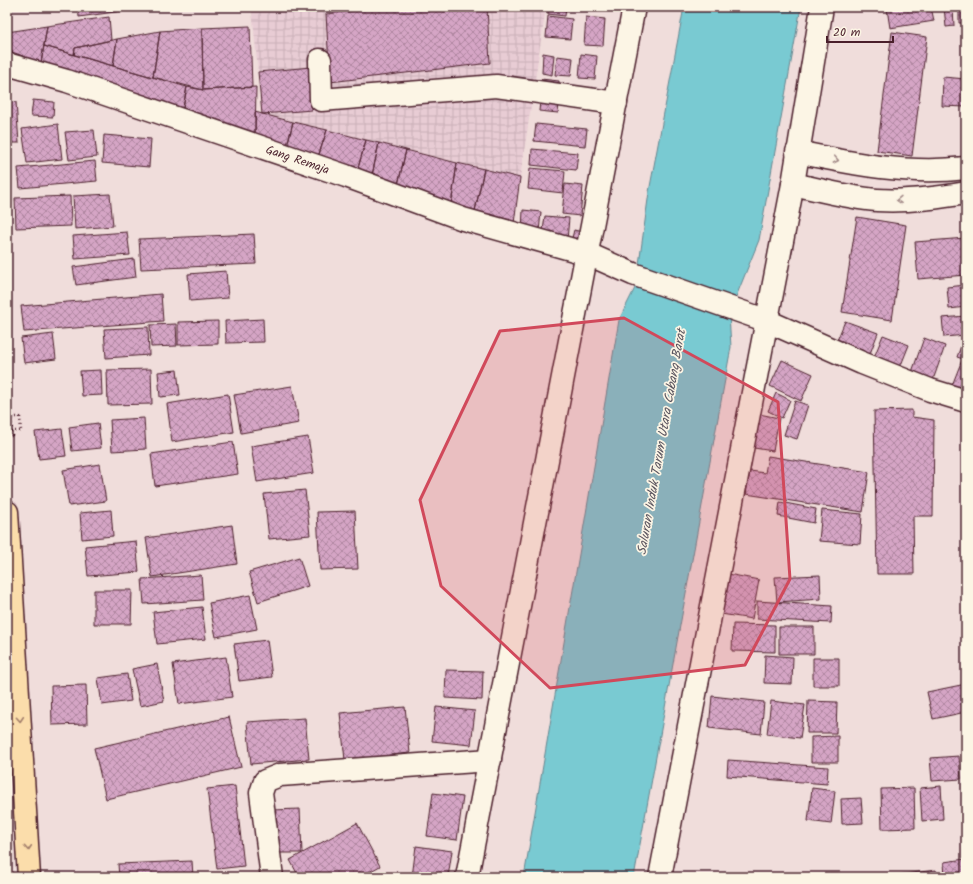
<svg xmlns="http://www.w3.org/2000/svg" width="973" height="884" font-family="Kalam,sans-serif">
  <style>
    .industrial { fill: url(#industrial-grid) }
    .water { fill: #79cad2; stroke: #66868f }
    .building { fill: url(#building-cross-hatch); stroke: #4a1f2b }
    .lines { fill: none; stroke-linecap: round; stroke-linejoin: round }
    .minor-casing { stroke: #4a1f2b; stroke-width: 25 }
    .major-casing { stroke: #4a1f2b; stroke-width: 25 }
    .path { stroke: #4a1f2b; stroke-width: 2.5; stroke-dasharray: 1 3; stroke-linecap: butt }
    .minor { stroke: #fcf5e5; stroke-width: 22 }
    .major { stroke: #fbddab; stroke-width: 22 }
    .path-bridge { stroke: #4a1f2b; stroke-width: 2.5; stroke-dasharray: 1 3; stroke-linecap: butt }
    .oneway { stroke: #a38a88 }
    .oneway2 { stroke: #a27e6b }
    .marked { fill: #d1495b; fill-opacity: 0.2; stroke: #d1495b; stroke-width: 3; stroke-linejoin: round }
    .labels { text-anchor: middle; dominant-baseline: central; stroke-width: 3.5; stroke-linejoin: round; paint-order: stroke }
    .street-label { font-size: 12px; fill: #4a1f2b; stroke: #fcf5e5 }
    .water-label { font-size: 13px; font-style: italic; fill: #58525d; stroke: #fcf5e5 }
  </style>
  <defs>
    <pattern id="industrial-grid" width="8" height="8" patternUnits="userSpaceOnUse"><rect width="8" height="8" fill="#e8ccd4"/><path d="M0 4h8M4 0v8" fill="none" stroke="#c8afb6"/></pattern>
    <pattern id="building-cross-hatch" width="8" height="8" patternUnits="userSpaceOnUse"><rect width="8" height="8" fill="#d5a5c5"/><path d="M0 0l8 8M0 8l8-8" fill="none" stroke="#af86a0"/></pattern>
  </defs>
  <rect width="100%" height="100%" fill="#f0dddb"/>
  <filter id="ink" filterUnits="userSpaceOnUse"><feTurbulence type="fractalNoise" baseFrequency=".025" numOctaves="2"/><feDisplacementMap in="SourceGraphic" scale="8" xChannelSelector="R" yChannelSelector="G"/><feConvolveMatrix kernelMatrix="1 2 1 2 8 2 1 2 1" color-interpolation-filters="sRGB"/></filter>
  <g filter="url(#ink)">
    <path class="industrial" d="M 277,7 L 546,7 L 520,178 L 262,114 L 252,9 Z"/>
    <path class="water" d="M 684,7 L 801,7 L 759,240 L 729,314 L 731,347 L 634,877 L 524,877 L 619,320 L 636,286 L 649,192 Z"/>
    <path class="building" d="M 78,7 L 151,7 L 79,17 Z
      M 386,7 L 487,7 L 490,63 L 330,82 L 326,14 Z
      M 548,7 L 566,7 L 565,16 L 548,14 Z
      M 578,7 L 600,7 L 599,11 L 578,8 Z
      M 898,7 L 931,7 L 934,21 L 890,28 L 887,9 Z
      M 944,7 L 953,7 L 954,26 L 946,27 Z
      M 959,7 L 966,7 L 966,23 L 959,23 Z
      M 548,16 L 572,19 L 570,39 L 546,37 Z
      M 109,17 L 111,40 L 75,48 L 74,55 L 44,46 L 47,26 Z
      M 586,17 L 605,19 L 603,46 L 584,45 Z
      M 47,26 L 41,63 L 7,50 L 7,32 Z
      M 250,26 L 252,87 L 203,90 L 202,28 Z
      M 202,28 L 203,90 L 153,77 L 160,31 Z
      M 160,31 L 153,77 L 113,66 L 117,39 Z
      M 892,32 L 927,37 L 912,156 L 877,151 Z
      M 117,39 L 113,66 L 74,55 L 75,48 Z
      M 44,46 L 187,87 L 182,113 L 41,63 Z
      M 543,53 L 554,55 L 552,75 L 542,73 Z
      M 581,54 L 597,56 L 595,79 L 579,78 Z
      M 557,56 L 573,58 L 571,76 L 555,75 Z
      M 311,67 L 312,110 L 262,114 L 258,72 Z
      M 943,77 L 966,79 L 966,107 L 942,106 Z
      M 541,79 L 559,81 L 559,91 L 540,89 Z
      M 187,87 L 203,90 L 256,87 L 255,137 L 182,113 Z
      M 33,100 L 54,102 L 53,117 L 31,116 Z
      M 16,102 L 19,143 L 7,143 L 7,103 Z
      M 540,102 L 559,104 L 558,113 L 539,111 Z
      M 255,112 L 293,122 L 286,150 L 255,137 Z
      M 293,122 L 327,130 L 317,160 L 286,150 Z
      M 58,124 L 62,159 L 27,163 L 22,129 Z
      M 536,124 L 587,129 L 585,146 L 534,141 Z
      M 94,130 L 97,157 L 69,160 L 65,132 Z
      M 327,130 L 366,140 L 356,175 L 317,160 Z
      M 104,135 L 151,139 L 149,167 L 102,163 Z
      M 366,140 L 379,143 L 371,180 L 356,175 Z
      M 379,143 L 406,150 L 397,189 L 371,180 Z
      M 532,149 L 578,153 L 576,170 L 531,165 Z
      M 406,150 L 457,163 L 451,206 L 397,189 Z
      M 95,161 L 97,181 L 20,188 L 18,168 Z
      M 457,163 L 484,169 L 475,211 L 451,206 Z
      M 530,168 L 565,171 L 563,193 L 528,189 Z
      M 484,169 L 520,178 L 514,223 L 475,211 Z
      M 565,184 L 583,186 L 580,216 L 562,214 Z
      M 110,194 L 113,226 L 75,229 L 73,196 Z
      M 70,196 L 71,226 L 16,228 L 15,198 Z
      M 523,210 L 541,212 L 539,232 L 522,230 Z
      M 545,216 L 569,218 L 567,240 L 542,238 Z
      M 857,217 L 906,225 L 892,320 L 842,312 Z
      M 574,230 L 582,232 L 579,244 L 571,242 Z
      M 127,232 L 130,255 L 75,259 L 73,236 Z
      M 254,234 L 256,264 L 141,269 L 139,239 Z
      M 966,238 L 966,275 L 918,279 L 915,242 Z
      M 134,259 L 136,277 L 76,285 L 73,267 Z
      M 226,271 L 228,298 L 190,301 L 188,274 Z
      M 966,285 L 966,307 L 949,309 L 947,287 Z
      M 161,294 L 163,321 L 24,332 L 21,306 Z
      M 966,316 L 966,335 L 944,337 L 942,318 Z
      M 263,319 L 264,342 L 226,343 L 225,321 Z
      M 218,321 L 218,344 L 178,345 L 178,322 Z
      M 845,321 L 878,333 L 869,356 L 836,343 Z
      M 176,324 L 177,346 L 151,347 L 150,325 Z
      M 148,327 L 149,355 L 106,358 L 104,329 Z
      M 53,334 L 56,359 L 24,363 L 21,338 Z
      M 883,335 L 909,345 L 899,370 L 873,360 Z
      M 965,335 L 966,335 L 966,360 L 957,357 Z
      M 924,338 L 945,346 L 933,380 L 912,372 Z
      M 782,360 L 813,374 L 801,401 L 770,386 Z
      M 962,360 L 966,361 L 966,389 L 963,398 L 949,393 Z
      M 151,369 L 152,404 L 108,405 L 107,370 Z
      M 101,370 L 102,395 L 82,396 L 80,371 Z
      M 177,370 L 180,395 L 160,397 L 158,372 Z
      M 292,386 L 299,423 L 241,433 L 234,395 Z
      M 776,393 L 790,400 L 782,418 L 768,411 Z
      M 228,394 L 234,432 L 172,442 L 167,404 Z
      M 795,401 L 808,405 L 797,439 L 784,435 Z
      M 912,410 L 912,417 L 934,420 L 933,516 L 913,516 L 914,574 L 877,574 L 874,411 Z
      M 759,414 L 779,418 L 773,451 L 754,448 Z
      M 144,418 L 146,449 L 112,451 L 110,420 Z
      M 98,423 L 101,448 L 72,451 L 69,427 Z
      M 62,429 L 66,456 L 39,459 L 35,432 Z
      M 308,437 L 314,473 L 257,482 L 251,446 Z
      M 233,442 L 238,474 L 155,486 L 151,454 Z
      M 768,456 L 869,472 L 863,512 L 746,494 L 750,471 L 765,473 Z
      M 100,464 L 106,501 L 69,506 L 63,470 Z
      M 305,490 L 310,535 L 269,539 L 264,494 Z
      M 780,502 L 816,509 L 814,523 L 778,516 Z
      M 111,510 L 113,536 L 82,539 L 80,513 Z
      M 822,510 L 862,514 L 860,544 L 819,541 Z
      M 355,511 L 358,569 L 320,570 L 317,512 Z
      M 232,525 L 237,564 L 152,577 L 146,538 Z
      M 136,541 L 139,572 L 88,576 L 85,546 Z
      M 299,557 L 308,586 L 258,602 L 249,572 Z
      M 728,574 L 759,580 L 752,619 L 721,614 Z
      M 201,575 L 203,600 L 144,604 L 142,579 Z
      M 820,575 L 821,599 L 777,602 L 775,577 Z
      M 94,590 L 132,590 L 131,624 L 94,624 Z
      M 250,595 L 257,629 L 216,637 L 209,603 Z
      M 757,601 L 832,606 L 831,623 L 757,619 Z
      M 202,607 L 206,639 L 157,644 L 153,612 Z
      M 733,624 L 775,625 L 775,652 L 732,651 Z
      M 779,627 L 814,627 L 814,654 L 779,654 Z
      M 267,640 L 272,677 L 239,681 L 234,644 Z
      M 765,655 L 793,657 L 792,684 L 764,683 Z
      M 226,657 L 232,697 L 179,704 L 173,664 Z
      M 813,658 L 839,658 L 839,686 L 813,686 Z
      M 157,664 L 164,701 L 140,706 L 132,669 Z
      M 446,670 L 483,671 L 482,700 L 445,698 Z
      M 127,674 L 131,701 L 102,705 L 98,678 Z
      M 966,684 L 966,712 L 933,719 L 927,692 Z
      M 86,685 L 87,724 L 52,725 L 51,686 Z
      M 712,696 L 764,702 L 761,734 L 709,728 Z
      M 771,701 L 805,705 L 800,738 L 767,734 Z
      M 808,701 L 837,702 L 836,733 L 807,733 Z
      M 405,707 L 410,753 L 345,760 L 340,713 Z
      M 436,707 L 475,711 L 471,745 L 432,741 Z
      M 229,717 L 241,767 L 106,799 L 94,748 Z
      M 305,718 L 309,759 L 251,764 L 247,722 Z
      M 838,736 L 838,762 L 811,762 L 811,737 Z
      M 959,756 L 961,779 L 932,781 L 930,758 Z
      M 728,760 L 828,767 L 827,784 L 727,776 Z
      M 235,786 L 244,866 L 217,869 L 207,789 Z
      M 941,786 L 943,819 L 922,821 L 920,788 Z
      M 812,788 L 835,791 L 831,824 L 808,821 Z
      M 914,788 L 915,828 L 882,829 L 881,789 Z
      M 433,793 L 463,797 L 457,840 L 427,836 Z
      M 861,798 L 863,823 L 842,824 L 841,799 Z
      M 300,809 L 302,853 L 274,853 L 272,810 Z
      M 357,823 L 380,866 L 360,877 L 299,877 L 290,860 Z
      M 416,846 L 452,851 L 448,877 L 412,877 Z
      M 965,859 L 966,877 L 945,877 L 944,862 Z
      M 192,861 L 193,877 L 119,877 L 118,864 Z
      M 936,870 L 937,877 L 896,877 L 896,875 Z
      M 889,875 L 889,877 L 868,877 Z"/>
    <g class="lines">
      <defs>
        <g id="minor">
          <path d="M 320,60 L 321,100 L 496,86 L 616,103"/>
          <path id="s1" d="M 7,64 L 67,81 L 346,176 L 463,219 L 588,254 L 633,274 L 765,320 L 862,363 L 930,390 L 966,401"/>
          <path d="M 797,152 C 854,164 908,175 966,168"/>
          <path d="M 793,184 C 821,190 849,198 877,200 C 907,202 937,198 966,193"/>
          <path d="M 272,877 L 261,793 L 265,781 L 280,775 L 490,760"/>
          <path d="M 467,877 L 634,7"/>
          <path d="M 660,877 L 793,184 L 822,7"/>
        </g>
        <path id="major" d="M 7,512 L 29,877"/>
      </defs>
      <use href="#minor" class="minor-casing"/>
      <use href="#major" class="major-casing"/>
      <path class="path" d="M 7,431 L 21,431
        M 7,436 L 12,436"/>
      <use href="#minor" class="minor"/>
      <use href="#major" class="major"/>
      <path class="path-bridge" d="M 12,436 L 11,417 L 20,417 L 21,431"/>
    </g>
    <defs><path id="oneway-chevron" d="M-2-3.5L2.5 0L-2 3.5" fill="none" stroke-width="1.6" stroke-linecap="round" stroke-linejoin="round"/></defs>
    <g class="oneway">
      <use href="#oneway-chevron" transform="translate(836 160) rotate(11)"/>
      <use href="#oneway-chevron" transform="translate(899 200) rotate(179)"/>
    </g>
    <g class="oneway2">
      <use href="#oneway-chevron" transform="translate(20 719) rotate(86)"/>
      <use href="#oneway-chevron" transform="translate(28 848) rotate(86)"/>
    </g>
  </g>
  <path class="marked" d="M 624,318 L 778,402 L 790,579 L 745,665 L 550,688 L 441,586 L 420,500 L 500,331 Z"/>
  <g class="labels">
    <g class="street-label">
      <text stroke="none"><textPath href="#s1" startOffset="306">Gang Remaja</textPath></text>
    </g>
    <g class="water-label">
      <text transform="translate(662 442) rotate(-80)">Saluran Induk Tarum Utara Cabang Barat</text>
    </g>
  </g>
  <rect width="973" height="884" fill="none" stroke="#fcf5e5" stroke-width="24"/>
  <rect x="12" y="12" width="949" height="860" fill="none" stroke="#4a1f2b" stroke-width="1.5" filter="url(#ink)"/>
  <path d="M827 36v6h66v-6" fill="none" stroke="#4a1f2b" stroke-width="2"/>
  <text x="833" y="36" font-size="12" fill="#4a1f2b" stroke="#fcf5e5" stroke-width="3" paint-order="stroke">20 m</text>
</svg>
